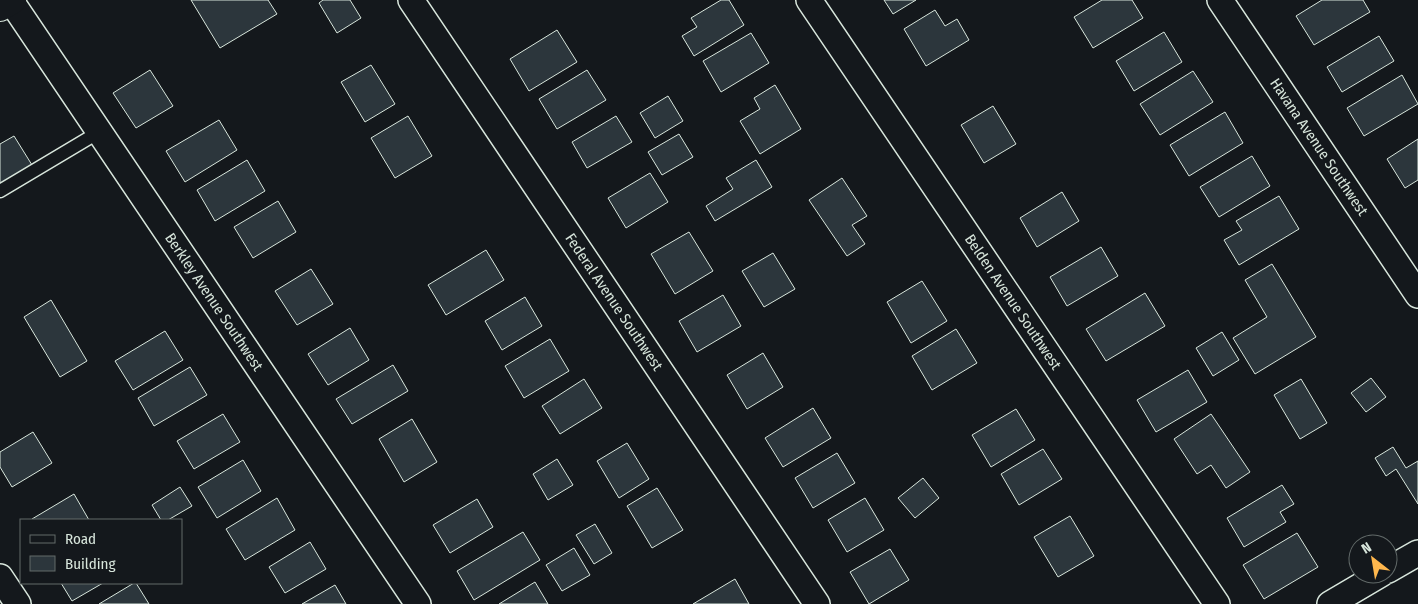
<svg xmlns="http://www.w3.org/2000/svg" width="1418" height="604" font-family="'Fira Sans Condensed',sans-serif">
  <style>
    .building { fill: #2c363c; stroke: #d8e6dc }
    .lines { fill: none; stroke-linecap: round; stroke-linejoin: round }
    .service-casing { stroke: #d8e6dc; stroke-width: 15 }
    .minor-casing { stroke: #d8e6dc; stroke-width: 28 }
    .secondary-casing { stroke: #d8e6dc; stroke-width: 30 }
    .service { stroke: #14181c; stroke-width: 12 }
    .minor { stroke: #14181c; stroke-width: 25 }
    .secondary { stroke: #14181c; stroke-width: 28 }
    .labels { text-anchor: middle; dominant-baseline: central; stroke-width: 4; stroke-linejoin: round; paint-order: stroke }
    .street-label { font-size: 15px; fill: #d8e6dc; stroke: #14181c }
  </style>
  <rect width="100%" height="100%" fill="#14181c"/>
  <path class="building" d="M 191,0 L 268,0 L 277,14 L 220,48 Z
    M 323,0 L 350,0 L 361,18 L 337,33 L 319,3 Z
    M 721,0 L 729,0 L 744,25 L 694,56 L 682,36 L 697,27 L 691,18 Z
    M 884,0 L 916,0 L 893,14 Z
    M 1102,0 L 1132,0 L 1143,18 L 1093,48 L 1074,17 Z
    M 1322,0 L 1363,0 L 1370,12 L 1314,45 L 1296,16 Z
    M 935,10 L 945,26 L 957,19 L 969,40 L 926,66 L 904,29 Z
    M 557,30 L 577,62 L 529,91 L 510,59 Z
    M 1164,32 L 1182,62 L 1134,91 L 1116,61 Z
    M 751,33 L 769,63 L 721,92 L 703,61 Z
    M 1379,36 L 1394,61 L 1342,92 L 1327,67 Z
    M 371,65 L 395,104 L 365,122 L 341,82 Z
    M 150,70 L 173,106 L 136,128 L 113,93 Z
    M 587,70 L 606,100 L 557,129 L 539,99 Z
    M 1193,71 L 1213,102 L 1160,135 L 1140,104 Z
    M 1402,75 L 1418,104 L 1364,136 L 1347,108 Z
    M 775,85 L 801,129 L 760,154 L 740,121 L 760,109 L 754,98 Z
    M 668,96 L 683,121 L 655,138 L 640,113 Z
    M 993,106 L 1016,144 L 984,163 L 961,125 Z
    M 1225,112 L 1243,143 L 1189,176 L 1170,145 Z
    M 408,116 L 432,156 L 395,178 L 371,138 Z
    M 616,116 L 632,142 L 587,168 L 572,142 Z
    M 219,120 L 237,150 L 185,182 L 166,151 Z
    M 679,134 L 693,157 L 662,175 L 648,152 Z
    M 14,136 L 32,165 L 0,185 L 0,144 Z
    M 1418,139 L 1418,180 L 1405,188 L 1387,159 Z
    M 1252,156 L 1270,186 L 1219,217 L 1200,187 Z
    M 247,160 L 265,191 L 215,221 L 197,190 Z
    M 756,160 L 772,187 L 715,221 L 706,206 L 733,189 L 726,178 Z
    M 650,173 L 668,202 L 626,228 L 608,198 Z
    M 842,178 L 867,216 L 852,225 L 865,244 L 847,256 L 809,200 Z
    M 1062,192 L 1079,221 L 1037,247 L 1020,218 Z
    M 1279,196 L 1299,229 L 1239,265 L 1224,240 L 1242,230 L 1236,221 Z
    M 278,201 L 296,232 L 253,258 L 234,227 Z
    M 689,232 L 713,271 L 675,294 L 651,254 Z
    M 1101,247 L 1118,276 L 1067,306 L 1050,277 Z
    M 486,250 L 504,280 L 446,315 L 428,285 Z
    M 773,253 L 795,289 L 764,307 L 742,271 Z
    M 1272,264 L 1316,337 L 1255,374 L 1233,338 L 1267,317 L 1245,280 Z
    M 311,269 L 333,304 L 297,325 L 275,291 Z
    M 922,281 L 947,321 L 911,343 L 887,302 Z
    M 1145,293 L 1165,326 L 1106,361 L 1086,329 Z
    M 723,295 L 741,326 L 697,352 L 679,321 Z
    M 525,297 L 542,326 L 502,350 L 485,321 Z
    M 51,300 L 87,361 L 60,377 L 24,317 Z
    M 350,328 L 369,360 L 328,385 L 308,354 Z
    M 956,329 L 977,363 L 932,390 L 912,356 Z
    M 165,331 L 183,360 L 133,390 L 115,361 Z
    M 1222,332 L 1239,360 L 1213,376 L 1196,348 Z
    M 550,339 L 569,371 L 524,398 L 505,366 Z
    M 763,353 L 783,387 L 747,409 L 727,375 Z
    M 393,365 L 408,391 L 352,424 L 336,399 Z
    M 190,367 L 207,395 L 154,426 L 138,398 Z
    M 1188,370 L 1207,402 L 1156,432 L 1137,400 Z
    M 1371,378 L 1386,397 L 1366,412 L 1351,393 Z
    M 584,379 L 602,408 L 560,434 L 542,406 Z
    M 1301,379 L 1327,423 L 1300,439 L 1274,395 Z
    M 813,408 L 831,438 L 783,467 L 765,438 Z
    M 1016,409 L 1035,440 L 991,467 L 972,435 Z
    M 223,414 L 240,442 L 194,469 L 177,441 Z
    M 1211,414 L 1250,472 L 1226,488 L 1211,465 L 1197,474 L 1174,439 Z
    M 412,419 L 437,462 L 404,482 L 379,439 Z
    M 33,432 L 52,463 L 12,487 L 0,467 L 0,452 Z
    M 627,443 L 649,479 L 619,498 L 597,461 Z
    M 1393,447 L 1406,468 L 1418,461 L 1418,504 L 1396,469 L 1386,476 L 1375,458 Z
    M 1043,449 L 1062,479 L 1019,505 L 1001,474 Z
    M 837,453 L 855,483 L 813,508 L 795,478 Z
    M 557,459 L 573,485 L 548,500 L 533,474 Z
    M 243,460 L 261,491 L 217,518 L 198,487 Z
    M 923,478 L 939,498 L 915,518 L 898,498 Z
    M 1282,485 L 1294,504 L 1280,512 L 1286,522 L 1244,547 L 1227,518 Z
    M 180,487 L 192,506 L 168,520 L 161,520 L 152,505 Z
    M 657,488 L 683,530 L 652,548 L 627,506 Z
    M 74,494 L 89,520 L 33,520 L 32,519 Z
    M 277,498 L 295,530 L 245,560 L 226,529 Z
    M 865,498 L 884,530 L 847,552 L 828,520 Z
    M 477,499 L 493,527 L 450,553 L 433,525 Z
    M 1070,516 L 1094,556 L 1058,577 L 1034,537 Z
    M 595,524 L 612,553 L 594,564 L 576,535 Z
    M 523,532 L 540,560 L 474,600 L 457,571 Z
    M 1297,533 L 1318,567 L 1264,599 L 1243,565 Z
    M 310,542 L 326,569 L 285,593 L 269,567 Z
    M 574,548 L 590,575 L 562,591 L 546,565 Z
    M 890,549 L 909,580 L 869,604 L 850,572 Z
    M 735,579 L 749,604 L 693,604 Z
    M 535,582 L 548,604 L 499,604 Z
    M 61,583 L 103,583 L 72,601 Z
    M 134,583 L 136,583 L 149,604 L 99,604 Z
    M 335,585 L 346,604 L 302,604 Z"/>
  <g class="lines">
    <defs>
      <path id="service" d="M 0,191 L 99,132"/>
      <path id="minor" d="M 411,0 L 817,604
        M 809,0 L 1217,604
        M 1220,0 L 1418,295
        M 11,1 L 418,604
        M 1388,570 L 1418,553
        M 0,577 L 18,604
        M 1330,604 L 1381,574"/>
      <path id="secondary" d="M 0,7 L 12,0"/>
    </defs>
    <use href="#service" class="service-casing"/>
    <use href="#minor" class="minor-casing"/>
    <use href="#secondary" class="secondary-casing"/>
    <use href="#service" class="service"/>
    <use href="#minor" class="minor"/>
    <use href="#secondary" class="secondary"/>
  </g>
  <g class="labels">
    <g class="street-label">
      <text transform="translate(1319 147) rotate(56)">Havana Avenue Southwest</text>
      <text transform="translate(214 302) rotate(56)">Berkley Avenue Southwest</text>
      <text transform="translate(614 302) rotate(56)">Federal Avenue Southwest</text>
      <text transform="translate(1013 302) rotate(56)">Belden Avenue Southwest</text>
    </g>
  </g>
  <rect x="20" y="519" width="162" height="65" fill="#14181c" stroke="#626a69"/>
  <rect x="30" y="535" width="25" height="8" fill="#14181c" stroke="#626a69"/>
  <text x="65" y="544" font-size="15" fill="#d8e6dc">Road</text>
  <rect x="30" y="556" width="25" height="15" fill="#2c363c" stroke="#626a69"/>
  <text x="65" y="569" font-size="15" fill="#d8e6dc">Building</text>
  <g transform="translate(1373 559) rotate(329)"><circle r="24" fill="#14181c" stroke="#626a69"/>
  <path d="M0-4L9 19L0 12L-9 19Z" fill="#ffb74d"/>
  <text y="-8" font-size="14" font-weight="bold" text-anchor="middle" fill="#d8e6dc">N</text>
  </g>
</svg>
